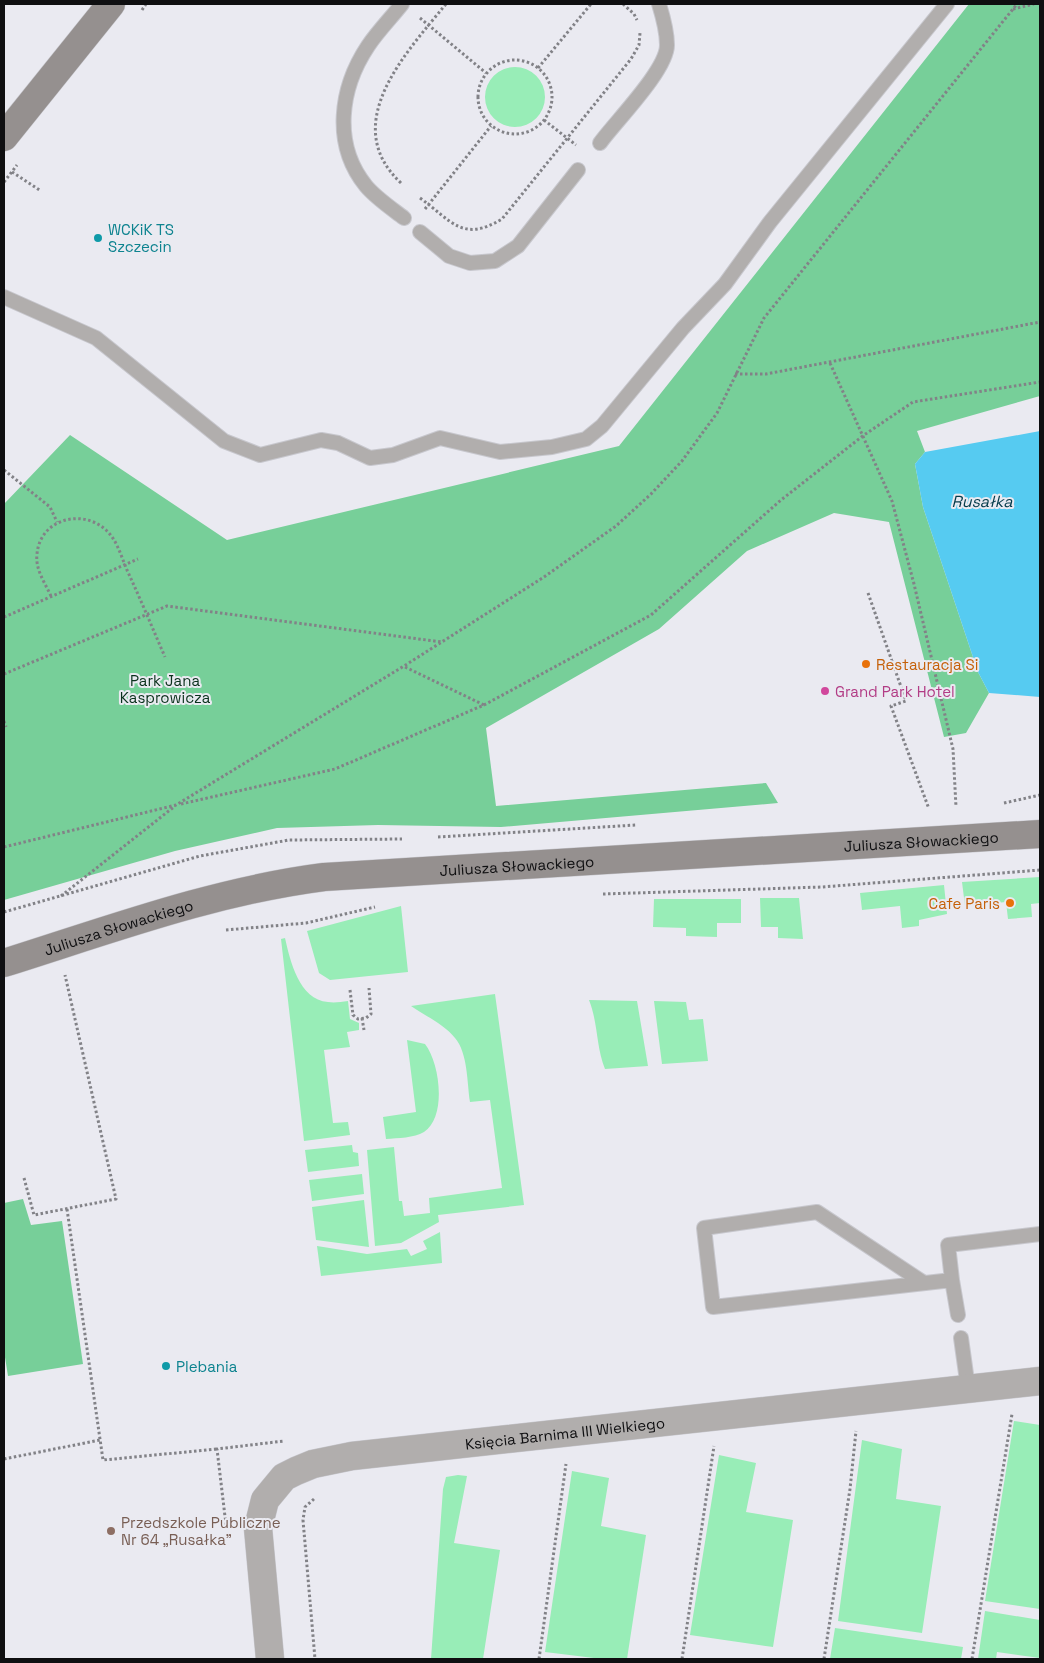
<svg xmlns="http://www.w3.org/2000/svg" width="1044" height="1663" font-family="'Space Grotesk',sans-serif">
  <style>
    .green { fill: #98edb7 }
    .forest { fill: #77cf99 }
    .water { fill: #56cbf1 }
    .lines { fill: none; stroke-linecap: round; stroke-linejoin: round }
    .lane-casing { stroke: #c7c7cd; stroke-width: 16 }
    .street-casing { stroke: #c7c7cd; stroke-width: 29 }
    .secondary-casing { stroke: #c7c7cd; stroke-width: 29 }
    .path { stroke: #828287; stroke-width: 3; stroke-dasharray: 2.5 2.5; stroke-linecap: butt }
    .lane { stroke: #b1aead; stroke-width: 14 }
    .street { stroke: #b1aead; stroke-width: 28 }
    .secondary { stroke: #95908f; stroke-width: 28 }
    .culture-dot { fill: #0f9aa8; stroke: #eaeaf1; stroke-width: 2 }
    .food-dot { fill: #e8710a; stroke: #eaeaf1; stroke-width: 2 }
    .hotel-dot { fill: #d1479c; stroke: #eaeaf1; stroke-width: 2 }
    .education-dot { fill: #8d6e63; stroke: #eaeaf1; stroke-width: 2 }
    .labels { text-anchor: middle; dominant-baseline: central; stroke-width: 4; stroke-linejoin: round; paint-order: stroke }
    .culture-label { font-size: 15px; fill: #0d838f; stroke: #eaeaf1; text-anchor: start }
    .food-label { font-size: 15px; fill: #c56008; stroke: #eaeaf1; text-anchor: start }
    .park-label { font-size: 15px; fill: #0a311c; stroke: #eaeaf1 }
    .hotel-label { font-size: 15px; fill: #b23c85; stroke: #eaeaf1; text-anchor: start }
    .street-label { font-size: 15px; fill: #0f0f11; stroke: #eaeaf1 }
    .education-label { font-size: 15px; fill: #785e54; stroke: #eaeaf1; text-anchor: start }
    .water-label { font-size: 16px; font-style: italic; fill: #033a4a; stroke: #eaeaf1 }
  </style>
  <rect width="100%" height="100%" fill="#eaeaf1"/>
  <path class="green" d="M485 97a30 30 0 1 1 60 0a30 30 0 1 1-60 0Z
    M 1040,877 L 1040,903 L 1031,904 L 1032,917 L 1008,919 L 1006,902 L 965,906 L 962,882 Z
    M 944,885 L 947,914 L 919,920 L 919,926 L 902,928 L 900,906 L 862,910 L 860,893 Z
    M 760,898 L 799,898 L 803,939 L 778,938 L 778,927 L 761,927 Z
    M 654,899 L 741,899 L 741,923 L 717,923 L 717,937 L 686,936 L 686,928 L 653,927 Z
    M 401,906 L 408,972 L 330,980 L 319,973 L 307,931 Z
    M 285,938 C 290,960 299,1000 328,1002 C 334,1003 341,1002 348,1001 L 350,1019 L 359,1023 L 359,1030 L 347,1032 L 350,1047 L 324,1050 L 333,1123 L 348,1122 L 350,1135 L 304,1141 L 281,939 Z
    M 495,994 L 524,1205 L 438,1215 L 439,1222 L 401,1243 L 375,1246 L 367,1150 L 394,1147 L 399,1201 L 402,1201 L 404,1216 L 430,1213 L 429,1198 L 502,1188 L 490,1100 L 470,1102 C 467,1083 468,1053 455,1038 C 444,1024 425,1016 411,1006 Z
    M 589,1000 L 637,1001 L 648,1066 L 605,1069 C 596,1047 598,1022 589,1000 Z
    M 654,1001 L 686,1002 L 689,1020 L 703,1019 L 708,1061 L 662,1064 Z
    M 407,1040 L 425,1044 C 440,1063 447,1117 424,1132 C 414,1138 398,1138 386,1139 L 383,1117 L 416,1112 Z
    M 352,1145 L 353,1152 L 358,1153 L 359,1166 L 308,1172 L 305,1150 Z
    M 362,1174 L 364,1194 L 312,1201 L 309,1180 Z
    M 364,1200 L 369,1247 L 316,1240 L 312,1207 Z
    M 440,1232 L 442,1263 L 321,1276 L 317,1246 L 367,1254 L 407,1249 L 411,1256 L 427,1249 L 423,1241 Z
    M 1014,1421 L 1040,1425 L 1040,1609 L 985,1601 Z
    M 862,1440 L 902,1449 L 896,1499 L 941,1506 L 922,1633 L 838,1621 Z
    M 719,1455 L 756,1463 L 746,1512 L 793,1520 L 773,1647 L 690,1635 Z
    M 572,1471 L 609,1478 L 601,1526 L 646,1535 L 627,1659 L 602,1659 L 545,1652 Z
    M 458,1475 L 467,1476 L 454,1543 L 500,1550 L 483,1659 L 431,1659 L 443,1489 L 446,1477 Z
    M 985,1611 L 1040,1620 L 1040,1658 L 997,1652 L 996,1659 L 978,1659 Z
    M 835,1628 L 963,1647 L 961,1659 L 830,1659 Z"/>
  <path class="forest" d="M 969,4 L 1040,4 L 1040,396 L 917,431 L 925,452 L 915,464 L 923,507 L 978,672 L 989,693 L 966,733 L 944,737 L 889,522 L 834,513 L 747,551 L 659,629 L 486,728 L 496,806 L 766,783 L 778,803 L 501,827 L 378,825 L 277,828 L 175,851 L 4,900 L 4,504 L 70,435 L 227,540 L 619,446 Z
    M 23,1199 L 31,1225 L 62,1221 L 83,1364 L 8,1376 L 4,1351 L 4,1203 Z"/>
  <path class="water" d="M 1040,431 L 1040,697 L 989,693 L 978,672 L 923,507 L 915,464 L 925,452 Z"/>
  <g class="lines">
    <defs>
      <path id="lane" d="M 402,4 C 391,18 378,31 368,46 C 340,88 332,144 366,186 C 376,198 391,208 404,218
        M 600,143 C 616,121 667,70 667,45 C 667,31 663,17 659,4
        M 420,232 L 449,256 L 470,263 L 495,261 L 518,246 L 578,170
        M 4,297 L 96,338 L 224,441 L 260,455 L 321,440 L 338,443 L 370,458 L 393,455 L 440,438 L 500,452 L 552,447 L 586,439 L 602,426 L 683,328 L 725,284 L 770,222 L 947,4
        M 952,1280 L 948,1245 L 1040,1234
        M 924,1283 L 817,1212 L 704,1228 L 713,1307 L 952,1280 L 958,1315
        M 961,1338 L 968,1388"/>
      <g id="street">
        <path id="s1" d="M 270,1659 L 258,1528 L 265,1500 L 284,1477 L 296,1471 L 313,1464 L 352,1456 L 1040,1381"/>
      </g>
      <g id="secondary">
        <path d="M 4,137 L 111,4"/>
        <path id="s2" d="M 4,963 C 109,930 214,891 324,877 L 1040,834"/>
      </g>
    </defs>
    <use href="#lane" class="lane-casing"/>
    <use href="#street" class="street-casing"/>
    <use href="#secondary" class="secondary-casing"/>
    <path class="path" d="M 623,4 L 634,14 L 637,20
      M 1013,9 L 1034,4
      M 142,10 L 146,4
      M 420,18 L 486,73
      M478 97a37 37 0 1 1 74 0a37 37 0 1 1-74 0Z
      M 538,68 L 591,4
      M 544,120 L 576,145
      M 12,172 L 41,191
      M 4,182 L 17,165
      M 401,183 C 338,124 406,53 446,4
      M 420,198 C 452,221 462,243 502,219 L 631,59 L 639,45 L 640,33
      M 425,209 L 491,126
      M 830,363 L 892,501 L 914,584 L 953,749 L 956,807
      M 735,374 L 766,374 L 1040,322
      M 4,470 L 50,507 L 57,522
      M 868,593 L 906,701 L 891,706 L 929,809
      M 51,596 C 45,583 35,569 37,554 C 40,519 82,508 106,530 C 117,540 121,556 127,570 C 140,598 152,627 165,657
      M 4,617 L 138,559
      M 405,667 L 484,705
      M 4,674 L 167,606 L 442,642
      M 4,721 L 6,727
      M 1004,803 L 1040,795
      M 181,804 L 335,769 L 484,705 L 651,615 L 781,500 L 864,435 L 913,402 L 1040,382
      M 438,837 L 636,825
      M 4,847 L 176,805 L 404,666 L 544,577 L 616,526 L 651,494 L 682,461 L 717,413 L 764,318 L 1017,4
      M 603,894 L 822,887 L 1040,870
      M 61,896 L 175,806
      M 4,912 L 200,856 L 289,840 L 402,839
      M 226,930 L 306,923 L 375,907
      M 350,990 L 353,1015 L 358,1019 L 366,1018 L 371,1014 L 369,988
      M 362,1018 L 364,1030
      M 24,1178 L 34,1215 L 116,1199 L 65,975
      M 67,1209 L 103,1460 L 217,1449
      M 4,1459 L 100,1440
      M 314,1499 L 305,1507 L 303,1520 L 315,1659
      M 226,1525 L 217,1449 L 284,1441
      M 539,1659 L 566,1464
      M 682,1659 L 714,1446
      M 824,1659 L 850,1489 L 856,1431
      M 972,1659 L 1012,1414"/>
    <use href="#lane" class="lane"/>
    <use href="#street" class="street"/>
    <use href="#secondary" class="secondary"/>
  </g>
  <g class="culture-dot">
    <circle cx="98" cy="238" r="5"/>
    <circle cx="166" cy="1366" r="5"/>
  </g>
  <g class="food-dot">
    <circle cx="866" cy="664" r="5"/>
    <circle cx="1010" cy="903" r="5"/>
  </g>
  <circle class="hotel-dot" cx="825" cy="691" r="5"/>
  <circle class="education-dot" cx="111" cy="1531" r="5"/>
  <g class="labels">
    <g class="culture-label">
      <text x="108" y="229">WCKiK TS<tspan x="108" dy="17">Szczecin</tspan></text>
      <text x="176" y="1366">Plebania</text>
    </g>
    <g class="food-label">
      <text x="876" y="664">Restauracja Si</text>
      <text x="1000" y="903" text-anchor="end">Cafe Paris</text>
    </g>
    <g class="park-label">
      <text x="165" y="680">Park Jana<tspan x="165" dy="17">Kasprowicza</tspan></text>
    </g>
    <g class="hotel-label">
      <text x="835" y="691">Grand Park Hotel</text>
    </g>
    <g class="street-label">
      <text stroke="none"><textPath href="#s2" startOffset="930">Juliusza Słowackiego</textPath></text>
      <text stroke="none"><textPath href="#s2" startOffset="525">Juliusza Słowackiego</textPath></text>
      <text stroke="none"><textPath href="#s2" startOffset="120">Juliusza Słowackiego</textPath></text>
      <text stroke="none"><textPath href="#s1" startOffset="476">Księcia Barnima III Wielkiego</textPath></text>
    </g>
    <g class="education-label">
      <text x="121" y="1522">Przedszkole Publiczne<tspan x="121" dy="17">Nr 64 „Rusałka”</tspan></text>
    </g>
    <g class="water-label">
      <text x="982" y="501">Rusałka</text>
    </g>
  </g>
  <rect width="1044" height="1663" fill="none" stroke="#0f0f11" stroke-width="10"/>
</svg>
